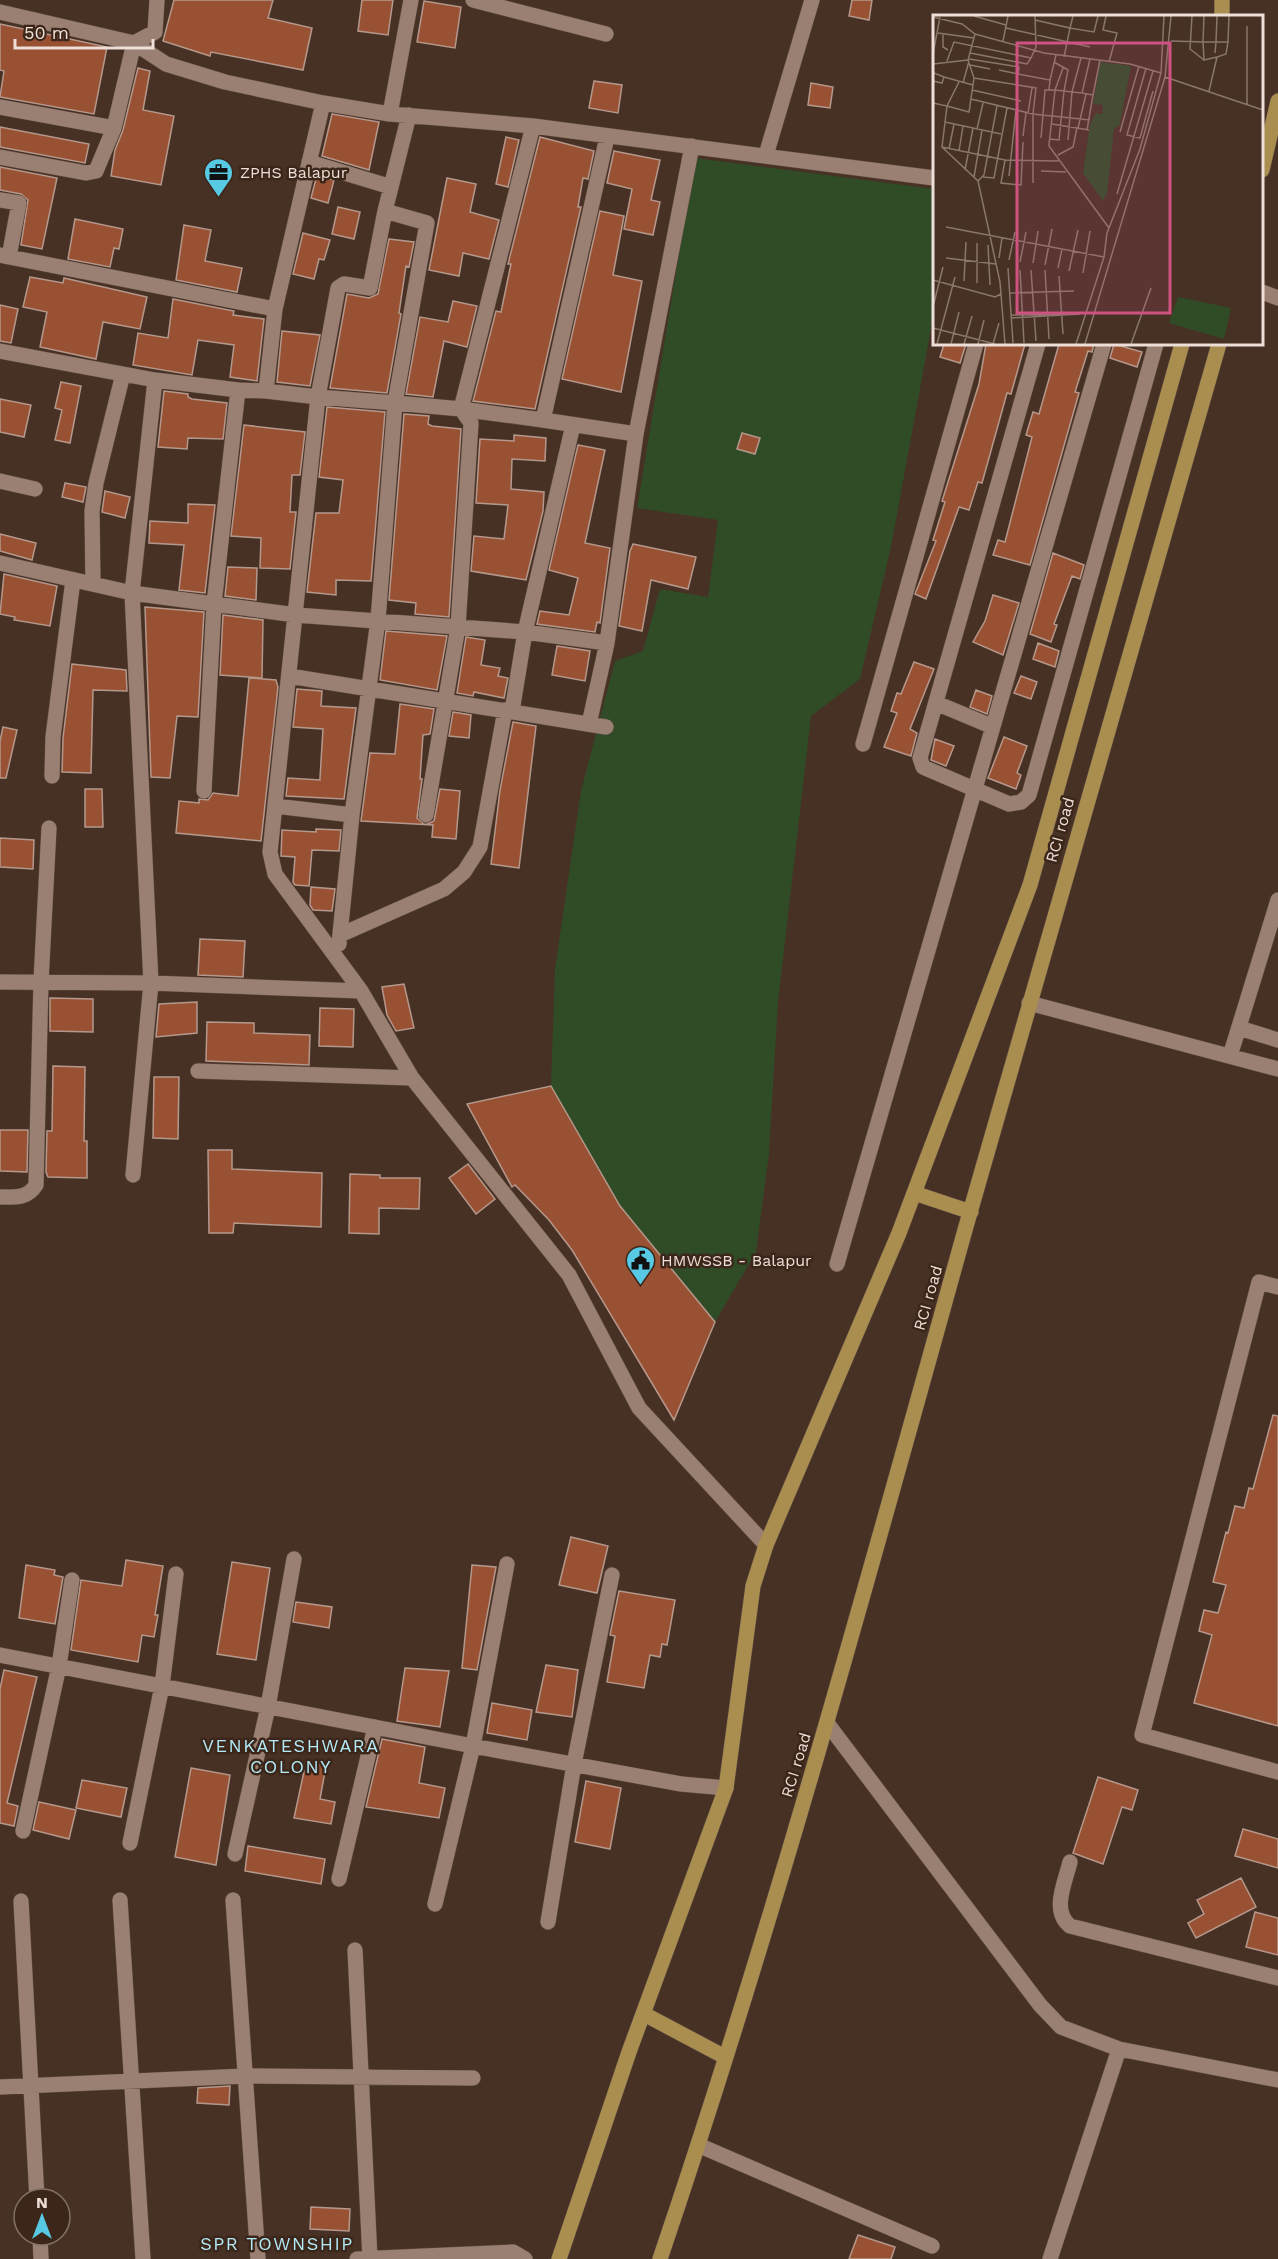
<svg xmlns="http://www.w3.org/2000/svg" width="1278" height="2259" font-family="'Work Sans',sans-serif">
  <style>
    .green { fill: #2f4c27 }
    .building { fill: #995133; stroke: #b5988c; stroke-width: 1.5 }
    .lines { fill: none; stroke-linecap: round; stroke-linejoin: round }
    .minor-casing { stroke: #624f45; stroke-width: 16 }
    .major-casing { stroke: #624f45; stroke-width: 16 }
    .minor { stroke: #9a8072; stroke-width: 15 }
    .major { stroke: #a98e50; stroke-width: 15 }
    .labels { text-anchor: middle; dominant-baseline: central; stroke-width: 5; stroke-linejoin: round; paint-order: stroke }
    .poi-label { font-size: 16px; fill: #edded7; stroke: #3c261a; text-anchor: start }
    .street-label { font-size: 16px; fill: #edded7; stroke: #3c261a }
    .neighbourhood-label { font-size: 18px; letter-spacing: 1.5px; fill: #b2eaf8; stroke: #3c261a }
    .inset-road { fill: none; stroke: #89766c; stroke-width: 1.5 }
    .view { fill: #cf5380; fill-opacity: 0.15; stroke: #cf5380; stroke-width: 3 }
    .inset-edge { fill: none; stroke: #edded7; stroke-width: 3 }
  </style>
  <rect width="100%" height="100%" fill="#473124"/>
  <path class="green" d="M 695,158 L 934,189 L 934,312 L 891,547 L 860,679 L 811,716 L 778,1002 L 769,1153 L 756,1252 L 715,1322 L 620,1206 L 551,1086 L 555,969 L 581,791 L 615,661 L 643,651 L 660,589 L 708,597 L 718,520 L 637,508 Z"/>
  <path class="building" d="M 174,0 L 273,0 L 268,18 L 312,28 L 303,70 L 211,52 L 210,56 L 163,41 Z
    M 362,0 L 393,0 L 388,35 L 358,31 Z
    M 852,0 L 872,0 L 869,20 L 849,16 Z
    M 424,1 L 461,7 L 455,48 L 417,42 Z
    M 0,24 L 107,47 L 94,114 L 0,97 L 4,71 L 0,70 Z
    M 138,68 L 150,71 L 143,110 L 174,116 L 161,185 L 111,176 L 115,150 L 123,130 Z
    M 594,81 L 622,85 L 618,113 L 589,108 Z
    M 811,83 L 833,87 L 830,108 L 808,105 Z
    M 332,114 L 379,122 L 369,170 L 322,156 Z
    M 0,127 L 89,144 L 85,163 L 0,147 Z
    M 506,137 L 519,140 L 508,187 L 496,184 Z
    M 540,137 L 594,151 L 588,179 L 583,178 L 578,207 L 581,207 L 535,409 L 473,401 L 496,311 L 501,312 L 511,264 L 508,264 Z
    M 614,151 L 660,160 L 651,200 L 660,202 L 653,235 L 624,229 L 632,189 L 607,183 Z
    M 0,167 L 57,178 L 42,249 L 21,245 L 28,200 L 21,194 L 0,190 Z
    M 317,175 L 334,180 L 328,203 L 311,198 Z
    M 447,178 L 476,184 L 470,212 L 499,220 L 489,259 L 463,253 L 459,276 L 429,270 Z
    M 338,207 L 360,212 L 354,239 L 332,234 Z
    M 600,211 L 624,216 L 613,275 L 642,281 L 621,392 L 562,379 Z
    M 75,219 L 123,229 L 119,249 L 114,248 L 110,267 L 68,259 Z
    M 184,225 L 211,230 L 205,261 L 242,268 L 237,292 L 176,280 Z
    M 303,233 L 330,240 L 324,260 L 319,259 L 314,279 L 293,274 Z
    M 389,239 L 414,242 L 409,267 L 406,266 L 399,313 L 401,314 L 387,393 L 330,388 L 347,294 L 369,298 L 378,294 Z
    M 30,277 L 63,283 L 64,278 L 147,297 L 140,329 L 103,322 L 96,359 L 40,347 L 47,312 L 23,307 Z
    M 173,299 L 234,311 L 233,315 L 264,319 L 257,381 L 230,377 L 234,345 L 198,340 L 192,375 L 133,365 L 138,333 L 168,338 Z
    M 453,301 L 477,306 L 467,347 L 444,341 L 433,397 L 406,394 L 420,317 L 448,322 Z
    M 0,305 L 18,309 L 11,343 L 0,341 Z
    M 282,331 L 320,335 L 310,386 L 277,382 Z
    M 944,344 L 966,344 L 960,363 L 940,357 Z
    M 986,344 L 1025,344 L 1011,394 L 1007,393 L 982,483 L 978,482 L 969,510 L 959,507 L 926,599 L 915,594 L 936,541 L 933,540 L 945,502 L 942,501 L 979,384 Z
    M 1059,344 L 1094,344 L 1092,352 L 1088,351 L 1075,392 L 1079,393 L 1030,565 L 993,555 L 998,540 L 1005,542 L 1032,437 L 1026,435 L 1033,412 L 1039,414 Z
    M 1114,344 L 1142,352 L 1137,367 L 1110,358 Z
    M 61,382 L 81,386 L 70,443 L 55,440 L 62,410 L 55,408 Z
    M 164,391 L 188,394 L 188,397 L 192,399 L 227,403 L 223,439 L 188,438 L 187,449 L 158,447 Z
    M 0,399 L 31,405 L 24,437 L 0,432 Z
    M 327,407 L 385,412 L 371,581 L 336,580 L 336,595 L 307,592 L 316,513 L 339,513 L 343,480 L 319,477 Z
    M 404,414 L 429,416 L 428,424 L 432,426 L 461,429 L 449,617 L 415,614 L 416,603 L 389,600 Z
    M 244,425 L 305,432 L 300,475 L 292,475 L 290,512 L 296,512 L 290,569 L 260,568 L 261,538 L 231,536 Z
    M 742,433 L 760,438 L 755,454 L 737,449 Z
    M 514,435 L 546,438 L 545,461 L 512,459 L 511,489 L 544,492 L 543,511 L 526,580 L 471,571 L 474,536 L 504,539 L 508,505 L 476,503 L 480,439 L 514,441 Z
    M 578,445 L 605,450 L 585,543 L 610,548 L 600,623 L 597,622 L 595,632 L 537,624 L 540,611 L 569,615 L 578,578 L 549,570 Z
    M 65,483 L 86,487 L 83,502 L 62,497 Z
    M 105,491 L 130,497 L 125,518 L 102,512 Z
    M 188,504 L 215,505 L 205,593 L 179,590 L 184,545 L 149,543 L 150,521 L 188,523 Z
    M 0,534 L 36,543 L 32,560 L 0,551 Z
    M 633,544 L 696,557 L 688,589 L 651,580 L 642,631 L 619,626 L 630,551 Z
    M 1053,553 L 1084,565 L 1080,579 L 1072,576 L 1054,624 L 1057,625 L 1051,642 L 1030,634 Z
    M 228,567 L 257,568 L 256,600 L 225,596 Z
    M 4,574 L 57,586 L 50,626 L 14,620 L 15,617 L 0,614 Z
    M 993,595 L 1019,603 L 1003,655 L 973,642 L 985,621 Z
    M 145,607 L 204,612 L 198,717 L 177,716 L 170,778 L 151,777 Z
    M 223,615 L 263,620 L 262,678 L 220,675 Z
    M 386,631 L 447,636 L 437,690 L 380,680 Z
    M 466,637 L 485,640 L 481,665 L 500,668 L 498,676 L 508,678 L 504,698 L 474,692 L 473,696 L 457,693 Z
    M 1038,643 L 1059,651 L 1055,667 L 1033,659 Z
    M 557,646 L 590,651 L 585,681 L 552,675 Z
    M 914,662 L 934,669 L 910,729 L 917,733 L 911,756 L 884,747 L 897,713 L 891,711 L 897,693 L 901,694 Z
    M 72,664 L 126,670 L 127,691 L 93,690 L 91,773 L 62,772 L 63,738 Z
    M 1021,676 L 1037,682 L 1031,699 L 1014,693 Z
    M 249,678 L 276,680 L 278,687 L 261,841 L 176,833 L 179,801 L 199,803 L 199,799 L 208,800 L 213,793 L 238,796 Z
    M 297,689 L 322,691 L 321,706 L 356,708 L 344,799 L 286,796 L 288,778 L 320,780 L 320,778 L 323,729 L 293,727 Z
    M 976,690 L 992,696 L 987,714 L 970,707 Z
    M 400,704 L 434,709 L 430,734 L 423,735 L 420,779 L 422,779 L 417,818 L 425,825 L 434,821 L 440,789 L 460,791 L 456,839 L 432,837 L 433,825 L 361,821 L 370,753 L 395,754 Z
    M 453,712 L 471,715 L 469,738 L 449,736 Z
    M 513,722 L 536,726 L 519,868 L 491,864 L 500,790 Z
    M 3,727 L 17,730 L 6,778 L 0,778 L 0,741 Z
    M 1004,737 L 1027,746 L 1017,773 L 1021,775 L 1016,789 L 988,778 Z
    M 935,739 L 954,746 L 946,766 L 931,760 Z
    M 85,789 L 102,789 L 103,827 L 85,827 Z
    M 316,829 L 341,830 L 339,851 L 312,850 L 309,886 L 295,885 L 293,882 L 295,857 L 281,856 L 282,830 L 316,832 Z
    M 0,838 L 34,840 L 33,869 L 0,867 Z
    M 311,887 L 335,889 L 332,911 L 313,910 L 310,905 Z
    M 200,939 L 245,941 L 243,977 L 198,975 Z
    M 404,984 L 414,1028 L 396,1031 L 387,1015 L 382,987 Z
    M 50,998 L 93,999 L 93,1032 L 50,1031 Z
    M 197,1002 L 197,1033 L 156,1037 L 159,1004 Z
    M 320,1008 L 354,1009 L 353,1047 L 319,1046 Z
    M 207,1022 L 254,1023 L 254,1033 L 310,1035 L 309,1065 L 206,1061 Z
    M 53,1066 L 85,1067 L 84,1141 L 87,1141 L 87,1178 L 48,1177 L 46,1172 L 47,1131 L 52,1131 Z
    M 154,1077 L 179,1077 L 178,1139 L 153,1138 Z
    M 551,1086 L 620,1206 L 715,1322 L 674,1420 L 572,1250 L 549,1220 L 515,1185 L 512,1187 L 467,1104 Z
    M 0,1130 L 28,1130 L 27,1172 L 0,1171 Z
    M 208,1150 L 232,1150 L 232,1169 L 322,1173 L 321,1227 L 234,1223 L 233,1233 L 209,1233 Z
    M 468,1164 L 495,1199 L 476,1214 L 449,1178 Z
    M 350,1174 L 380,1175 L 380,1178 L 420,1178 L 419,1209 L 379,1208 L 379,1234 L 349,1233 Z
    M 1273,1415 L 1278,1416 L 1278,1726 L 1194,1703 L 1212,1635 L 1199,1631 L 1204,1610 L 1218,1613 L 1226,1585 L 1213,1582 L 1226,1532 L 1228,1533 L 1235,1506 L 1244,1508 L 1249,1488 L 1253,1489 Z
    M 571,1537 L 608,1546 L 597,1593 L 559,1585 Z
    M 126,1560 L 163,1566 L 155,1615 L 158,1615 L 154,1637 L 142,1635 L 138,1662 L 71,1650 L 81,1580 L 122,1586 Z
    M 232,1562 L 270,1568 L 256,1660 L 217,1654 Z
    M 26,1565 L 55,1570 L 54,1575 L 63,1577 L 55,1624 L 19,1618 Z
    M 472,1565 L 496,1567 L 477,1670 L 462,1668 Z
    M 619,1591 L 675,1600 L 667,1645 L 662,1644 L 660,1657 L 650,1655 L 644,1688 L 607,1682 L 615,1636 L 610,1635 Z
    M 296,1602 L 332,1607 L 329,1628 L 293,1622 Z
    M 546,1665 L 578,1670 L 572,1717 L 536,1712 Z
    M 405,1668 L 449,1671 L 440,1727 L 397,1721 Z
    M 4,1670 L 37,1677 L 7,1803 L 18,1806 L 14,1826 L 0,1823 L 0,1689 Z
    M 492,1703 L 532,1710 L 527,1740 L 487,1733 Z
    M 382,1739 L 425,1747 L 419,1783 L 445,1788 L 439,1818 L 366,1807 Z
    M 306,1762 L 326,1766 L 320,1799 L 335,1802 L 331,1824 L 294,1818 Z
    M 191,1768 L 230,1775 L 216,1865 L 175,1857 Z
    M 1098,1777 L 1138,1790 L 1132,1810 L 1122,1807 L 1103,1864 L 1073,1853 Z
    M 82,1780 L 127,1788 L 121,1817 L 76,1808 Z
    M 586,1781 L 621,1788 L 610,1849 L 575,1842 Z
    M 39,1802 L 76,1810 L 69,1839 L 33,1830 Z
    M 1243,1829 L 1278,1839 L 1278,1868 L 1235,1856 Z
    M 248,1846 L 325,1859 L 321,1884 L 245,1871 Z
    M 1241,1878 L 1256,1907 L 1196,1938 L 1188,1923 L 1204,1914 L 1197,1900 Z
    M 1255,1912 L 1278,1918 L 1278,1955 L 1246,1947 Z
    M 230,2086 L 229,2105 L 197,2103 L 198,2088 Z
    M 311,2207 L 350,2209 L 349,2231 L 310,2229 Z
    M 858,2235 L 895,2247 L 891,2259 L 849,2259 Z"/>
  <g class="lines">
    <defs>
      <path id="minor" d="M 473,0 L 606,34
        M 0,12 L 134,43 L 166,64 L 225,82 L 323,103 L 390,114 L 533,126 L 934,178
        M 0,107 L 114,128 L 134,43 L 155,32 L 157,0
        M 390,114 L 411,0
        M 766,155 L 812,0
        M 0,157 L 86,173 L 96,171 L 114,128
        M 309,162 L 391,187 L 385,211 L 427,223 L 395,403 L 461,409 L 533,126
        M 391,187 L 409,115
        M 0,200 L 19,203 L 9,257 L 0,255
        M 9,257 L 275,309 L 266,391 L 238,390 L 214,604 L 204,791
        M 1262,292 L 1278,298
        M 275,309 L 323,103
        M 1038,344 L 920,758 L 923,767 L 1009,804 L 1021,802 L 1029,795 L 1156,344
        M 0,351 L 155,380 L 132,593 L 296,615 L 525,632 L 607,643
        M 155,380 L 238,390
        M 266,391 L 318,397 L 338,288 L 344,284 L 370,288 L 385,211
        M 543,420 L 636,434 L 607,643 L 589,724
        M 636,434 L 692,146
        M 0,481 L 35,489
        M 0,563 L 132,593 L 151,983 L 133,1175
        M 93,584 L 92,511 L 96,483 L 123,374
        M 289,676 L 606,727
        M 936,703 L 991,726
        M 512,711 L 525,632 L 573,425
        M 863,744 L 976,344
        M 52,776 L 53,737 L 73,580
        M 275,806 L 352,815 L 378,620 L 395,403 L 318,397 L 270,852 L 275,874 L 361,991 L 412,1078 L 569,1275 L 639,1408 L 766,1545
        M 426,815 L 458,627 L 471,423 L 461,409 L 543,420 L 607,137
        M 340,935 L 444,889 L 464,872 L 480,847 L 505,710
        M 339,944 L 352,815
        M 0,982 L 151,983 L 361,991
        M 1029,1003 L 1278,1069
        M 1239,1028 L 1278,1040
        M 1230,1056 L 1278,900
        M 198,1071 L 412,1078
        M 0,1197 C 15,1197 27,1199 36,1185 L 41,981 L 49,828
        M 837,1264 L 1104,344
        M 1278,1287 L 1259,1282 L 1142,1735 L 1278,1772
        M 0,1655 L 473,1746 L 681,1784 L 726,1788
        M 827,1723 L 1040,2005 L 1061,2027 L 1119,2049 L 1278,2080
        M 23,1831 L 59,1666 L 72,1580
        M 130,1843 L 162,1686 L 176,1574
        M 235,1854 L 268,1707 L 294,1559
        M 1070,1862 C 1065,1883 1051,1911 1070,1926 L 1278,1978
        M 339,1879 L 375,1727
        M 120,1900 L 143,2259
        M 233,1900 L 258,2259
        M 21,1901 L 37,2199
        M 435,1904 L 473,1746 L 507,1564
        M 548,1922 L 574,1764 L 612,1575
        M 355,1950 L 370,2259
        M 0,2087 L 246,2076 L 473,2078
        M 698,2145 L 932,2246
        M 40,2235 L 41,2259
        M 357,2259 L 513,2252 L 525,2259
        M 1050,2259 L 1119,2049"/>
      <path id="major" d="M 1222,16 L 1222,0
        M 1262,170 L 1278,101
        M 914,1193 L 971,1212
        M 644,2014 L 725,2057
        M 559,2259 L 629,2052 L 726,1788 L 753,1586 L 766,1545 L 899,1233 L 1030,885 L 1182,344
        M 660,2259 C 775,1920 869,1575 965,1230 C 1048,934 1134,639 1219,344"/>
    </defs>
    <use href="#minor" class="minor-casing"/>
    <use href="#major" class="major-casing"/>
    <use href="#minor" class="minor"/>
    <use href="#major" class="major"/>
  </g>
  <defs>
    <symbol id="office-pin" viewBox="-11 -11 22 30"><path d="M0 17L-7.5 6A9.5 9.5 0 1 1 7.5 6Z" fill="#58c9e3" stroke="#3c261a"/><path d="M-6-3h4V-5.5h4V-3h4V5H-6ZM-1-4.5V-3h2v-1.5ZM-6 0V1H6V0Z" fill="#111"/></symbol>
    <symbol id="civic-pin" viewBox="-11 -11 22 30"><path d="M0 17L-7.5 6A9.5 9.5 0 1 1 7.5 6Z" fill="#58c9e3" stroke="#3c261a"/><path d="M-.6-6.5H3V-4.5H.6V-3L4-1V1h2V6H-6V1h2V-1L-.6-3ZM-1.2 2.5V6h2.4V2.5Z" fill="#111"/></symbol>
  </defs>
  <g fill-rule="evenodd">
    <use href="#office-pin" x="202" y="156" width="33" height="45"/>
    <use href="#civic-pin" x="624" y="1244" width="33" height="45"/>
  </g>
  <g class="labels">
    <g class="poi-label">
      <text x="240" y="172">ZPHS Balapur</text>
      <text x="661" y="1260">HMWSSB - Balapur</text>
    </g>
    <g class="street-label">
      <text transform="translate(1060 830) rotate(-74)">RCI road</text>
      <text transform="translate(928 1298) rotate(-74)">RCI road</text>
      <text transform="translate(796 1765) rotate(-73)">RCI road</text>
    </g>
    <g class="neighbourhood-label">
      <text x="291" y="1745">VENKATESHWARA<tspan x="291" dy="21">COLONY</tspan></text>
      <text x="277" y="2243">SPR TOWNSHIP</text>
    </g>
  </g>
  <g transform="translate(933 15)">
    <rect width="330" height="330" fill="#473124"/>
    <path d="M 167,47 L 198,51 L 187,109 L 181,114 L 174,178 L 170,186 L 150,158 L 157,109 L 163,98 L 169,99 L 170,90 L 160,89 ZM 245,282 L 298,293 L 291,324 L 236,308 Z" fill="#2f4c27"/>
    <path class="inset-road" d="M 41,1 L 73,10M 173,1 L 170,15 L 184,18 L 176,47M 259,1 L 257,34 L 271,45M 271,1 L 270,27 L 283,27 L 282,38M 284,1 L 283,27 L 295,27 L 296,1M 0,2 L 29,9 L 42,19 L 111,38 L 197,49 L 228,58M 102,5 L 137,13 L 140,1M 314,11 L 314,89M 73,13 L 157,32M 5,18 L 41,23M 10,19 L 10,32 L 15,35M 70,26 L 75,1M 238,26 L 270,27 L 271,45 L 284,42M 37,38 L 94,49 L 98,43M 0,39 L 7,2M 131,42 L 137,13 L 161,17 L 165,1M 36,44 L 86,52 L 85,59 L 66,55M 14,46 L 21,27 L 98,43 L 103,32 L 102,1M 121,47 L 135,55 L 131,76 L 139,77 L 148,43M 0,49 L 35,45M 37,50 L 57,54M 213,53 L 194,120 L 207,123 L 220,76M 85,59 L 117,65 L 116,75 L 112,75 L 108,123M 11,62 L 40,70M 232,62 L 330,95M 41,63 L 103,73 L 100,99 L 157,105M 117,65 L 123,40M 0,66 L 9,68 L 11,62 L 1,58M 26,67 L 14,91 L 36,97 L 41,63 L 35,45 L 42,19M 30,68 L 36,46M 39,75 L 88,86M 116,75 L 122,75 L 130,53M 276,76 L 284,42 L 293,39 L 295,27M 149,78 L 160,80 L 154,115M 160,80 L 167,45M 38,84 L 100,99 L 100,168M 0,88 L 14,91 L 9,132 L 45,166 L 67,267 L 72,329M 95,98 L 99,73M 12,107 L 68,119M 119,109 L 156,115M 145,113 L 153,79M 44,114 L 50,88M 187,117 L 206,51M 90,121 L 93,98M 117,124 L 126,125 L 131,76 L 122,75 L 116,130 L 116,131 L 176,213M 135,125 L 139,77 L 149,78 L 157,44M 9,132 L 72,145 L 126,146M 16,134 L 21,109M 26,136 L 30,111M 125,140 L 140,132 L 144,113M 72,145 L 68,168 L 88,170 L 90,127M 32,155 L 40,113M 108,156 L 133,157M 76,161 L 83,95M 41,162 L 49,115M 50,162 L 61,163 L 74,93M 45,166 L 51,160 L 64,91M 184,179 L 220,56M 13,212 L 171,242M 55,230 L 57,270M 13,243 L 63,249M 66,243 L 69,223M 76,245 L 82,217M 87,247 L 93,217M 100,248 L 105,216M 112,250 L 119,214M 75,253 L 80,328M 125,253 L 129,234M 87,255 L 91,328M 98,255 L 103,326M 112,255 L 116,324M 136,256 L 145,215M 150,258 L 157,216M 126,261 L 130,319M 0,265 L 62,282 L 68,279M 31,266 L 33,227M 44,268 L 44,228M 76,278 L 141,276M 0,292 L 10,252M 78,300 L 147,299 L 78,303M 0,313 L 62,329M 4,329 L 22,262M 18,329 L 26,297M 31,329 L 39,301M 45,329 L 51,305M 60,329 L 66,308M 143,329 L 171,242 L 174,218 L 207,134 L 228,58 L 231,1M 152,329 L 232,62 L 238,1M 198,329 L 218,273"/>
    <path class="view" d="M 84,28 L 237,28 L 237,298 L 84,298 Z"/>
    <rect width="330" height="330" class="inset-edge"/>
  </g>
  <g transform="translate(42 2217)"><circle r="28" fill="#3c261a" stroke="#837066" stroke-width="1.5"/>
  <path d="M0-4.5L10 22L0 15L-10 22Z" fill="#58c9e3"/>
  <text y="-9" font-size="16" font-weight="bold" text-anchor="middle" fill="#edded7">N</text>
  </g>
  <path d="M15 39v9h138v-9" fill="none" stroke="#edded7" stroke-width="3"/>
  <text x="24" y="39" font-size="18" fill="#edded7" stroke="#3c261a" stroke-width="4.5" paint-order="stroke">50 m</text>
</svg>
